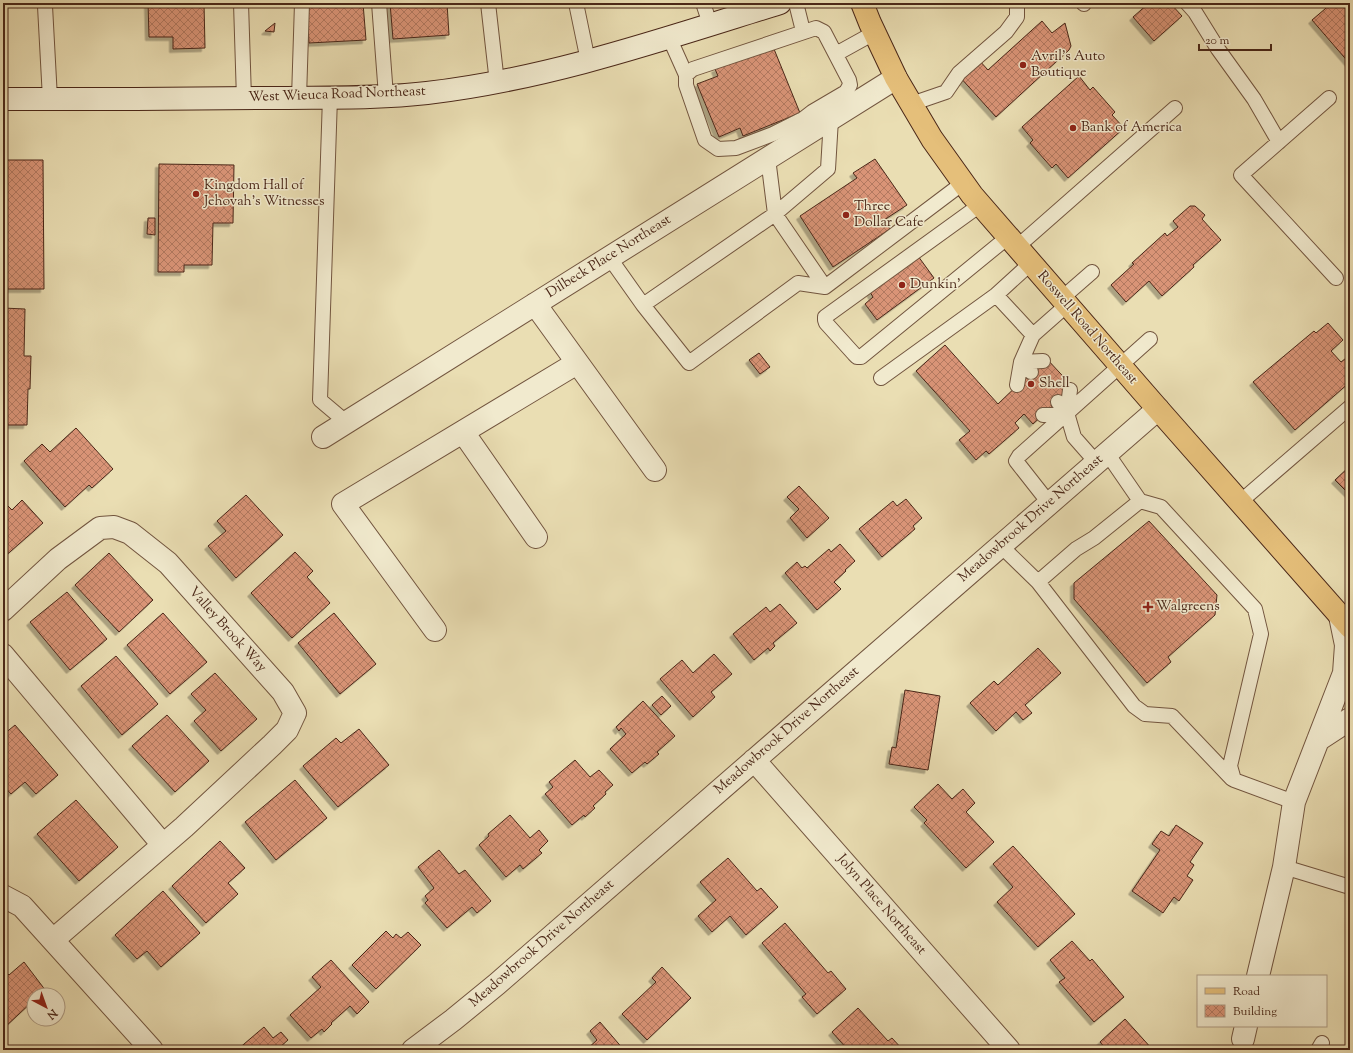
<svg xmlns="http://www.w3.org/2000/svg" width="1353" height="1053" font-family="'Sorts Mill Goudy',serif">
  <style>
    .building { fill: url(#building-cross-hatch); stroke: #4a2718; filter: url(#shadow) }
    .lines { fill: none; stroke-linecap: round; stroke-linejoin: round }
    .lane-casing { stroke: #72553f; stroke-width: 16 }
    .street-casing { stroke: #72553f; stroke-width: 24 }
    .secondary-casing { stroke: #4a2718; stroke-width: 24 }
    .primary-casing { stroke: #4a2718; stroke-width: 24 }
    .lane { stroke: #f1eace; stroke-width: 14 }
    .street { stroke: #f1eace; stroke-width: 22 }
    .secondary { stroke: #f1eace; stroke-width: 22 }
    .primary { stroke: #e5bf7a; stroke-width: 22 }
    .poi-dot { fill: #8f2418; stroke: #f1eace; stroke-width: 1.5 }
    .labels { text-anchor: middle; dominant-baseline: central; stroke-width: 3; stroke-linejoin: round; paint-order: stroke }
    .poi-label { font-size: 14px; fill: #4a2718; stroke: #f1eace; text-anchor: start }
    .street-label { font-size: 14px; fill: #4a2718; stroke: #f1eace }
  </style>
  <defs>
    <pattern id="building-cross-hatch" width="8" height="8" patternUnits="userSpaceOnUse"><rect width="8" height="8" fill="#d99477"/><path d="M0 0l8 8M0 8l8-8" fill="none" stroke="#b27961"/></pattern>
    <filter id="shadow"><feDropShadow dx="-3.5" dy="3.5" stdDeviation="0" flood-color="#0004"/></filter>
  </defs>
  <rect width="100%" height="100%" fill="#eadeb3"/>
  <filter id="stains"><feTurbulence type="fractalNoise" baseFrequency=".005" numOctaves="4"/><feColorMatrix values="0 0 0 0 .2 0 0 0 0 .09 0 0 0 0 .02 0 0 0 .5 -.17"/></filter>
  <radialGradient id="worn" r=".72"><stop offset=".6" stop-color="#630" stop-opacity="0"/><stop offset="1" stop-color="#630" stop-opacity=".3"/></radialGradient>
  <path class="building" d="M 148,3 L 204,3 L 205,48 L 173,49 L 173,37 L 149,37 Z
    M 307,3 L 363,3 L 366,40 L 309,43 Z
    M 390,3 L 447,3 L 449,35 L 393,39 Z
    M 1149,3 L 1170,3 L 1182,16 L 1154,41 L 1133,17 Z
    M 1332,3 L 1350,3 L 1350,64 L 1312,20 Z
    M 1042,21 L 1052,33 L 1065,23 L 1071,46 L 1069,50 L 996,117 L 959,76 L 978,59 L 988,70 Z
    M 275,23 L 274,32 L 265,31 Z
    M 765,49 L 774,49 L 800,113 L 743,136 L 740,128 L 719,137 L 697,84 L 718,76 L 715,69 Z
    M 1079,76 L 1090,90 L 1093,87 L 1115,112 L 1112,115 L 1124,128 L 1068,178 L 1056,164 L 1052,168 L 1030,143 L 1033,140 L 1022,127 Z
    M 875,159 L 907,205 L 884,220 L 890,229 L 833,267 L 800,216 L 857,178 L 853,173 Z
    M 3,160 L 43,160 L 44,289 L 3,289 Z
    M 159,164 L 234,165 L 233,223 L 213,223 L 212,265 L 184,265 L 184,272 L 158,272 Z
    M 1190,206 L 1195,206 L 1205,215 L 1202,219 L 1221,240 L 1193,265 L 1194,267 L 1162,296 L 1149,281 L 1126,302 L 1111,285 L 1134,264 L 1132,263 L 1165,233 L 1167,236 L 1178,227 L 1173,221 Z
    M 148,218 L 155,218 L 155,235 L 147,234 Z
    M 918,256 L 934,278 L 877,320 L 865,304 L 873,297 L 870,292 Z
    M 3,308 L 25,309 L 24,356 L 31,356 L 30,389 L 28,389 L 27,425 L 3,425 Z
    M 1328,323 L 1343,340 L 1331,351 L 1341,362 L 1350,355 L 1350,382 L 1295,430 L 1253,382 L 1314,331 L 1316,333 Z
    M 945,345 L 998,404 L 1046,358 L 1073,387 L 1033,424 L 1024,414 L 1015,423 L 1019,428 L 989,454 L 986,451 L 976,460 L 959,440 L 970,431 L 916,371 Z
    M 759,353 L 770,367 L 760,374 L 749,360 Z
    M 76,428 L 113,469 L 92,488 L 89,485 L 65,507 L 24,461 L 42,444 L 50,452 Z
    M 1350,466 L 1350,495 L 1335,480 Z
    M 799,486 L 829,518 L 807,538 L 790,518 L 799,509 L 787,497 Z
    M 246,495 L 283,535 L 236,578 L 208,546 L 226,531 L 217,521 Z
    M 906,499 L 922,518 L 913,526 L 915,529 L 882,557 L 859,529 L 893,501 L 897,506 Z
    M 22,500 L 43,523 L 3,558 L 3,501 L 12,510 Z
    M 1149,521 L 1217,595 L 1215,615 L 1168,657 L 1171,662 L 1147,683 L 1074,599 L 1074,583 Z
    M 840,544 L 855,561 L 845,570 L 846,571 L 834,582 L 841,589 L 817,610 L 785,573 L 797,562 L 802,568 L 805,566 L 807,568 L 829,549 L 831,552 Z
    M 295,552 L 313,571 L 307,577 L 330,603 L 292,638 L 251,593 Z
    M 109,553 L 153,600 L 119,632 L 75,585 Z
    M 67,592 L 107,639 L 70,670 L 30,622 Z
    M 780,604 L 797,623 L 773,643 L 775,646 L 770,651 L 768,648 L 754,660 L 733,634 L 766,607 L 770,612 Z
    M 163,613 L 207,662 L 170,694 L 127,645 Z
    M 334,613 L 376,664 L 340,694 L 298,643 Z
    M 1038,648 L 1061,673 L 1025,705 L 1032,713 L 1023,720 L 1016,712 L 996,731 L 970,703 L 994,681 L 998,685 Z
    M 714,654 L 732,674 L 711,692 L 715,697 L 693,717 L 660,679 L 682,660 L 693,673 Z
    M 116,656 L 158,704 L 122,735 L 81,686 Z
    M 215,673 L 257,719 L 221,751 L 194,721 L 206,710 L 191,694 Z
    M 905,690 L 940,696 L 928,770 L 889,764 L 892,747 L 896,748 Z
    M 662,696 L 671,706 L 661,715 L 652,705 Z
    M 643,701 L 675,736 L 657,752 L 659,754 L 647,764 L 645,762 L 632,773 L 610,749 L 626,734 L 621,728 L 619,731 L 616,727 Z
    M 167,715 L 209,761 L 175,792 L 132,746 Z
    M 15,725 L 58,775 L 36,794 L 25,782 L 11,794 L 3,785 L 3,735 Z
    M 359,729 L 389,765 L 338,807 L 303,766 L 336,738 L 341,743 Z
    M 575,760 L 590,777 L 599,770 L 613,785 L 605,792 L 606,794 L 593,806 L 595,808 L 585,817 L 584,815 L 572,825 L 545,794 L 553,787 L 549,782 Z
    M 295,780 L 327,818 L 276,860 L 245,822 Z
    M 938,784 L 952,799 L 963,789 L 975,803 L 966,812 L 994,842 L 966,868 L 924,823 L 927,820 L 914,807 Z
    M 76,800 L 118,847 L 79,881 L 37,834 Z
    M 510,815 L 530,838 L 539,830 L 548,841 L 539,850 L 542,853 L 523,869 L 520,865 L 506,877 L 479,845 L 489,836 L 488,834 Z
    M 1176,825 L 1203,843 L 1190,862 L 1194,865 L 1187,876 L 1193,880 L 1179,901 L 1174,897 L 1163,913 L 1132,891 L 1160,850 L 1152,844 L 1161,831 L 1169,836 Z
    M 220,841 L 245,868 L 228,883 L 238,894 L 206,923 L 172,886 Z
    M 1013,846 L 1075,914 L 1038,947 L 997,902 L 1013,887 L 993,864 Z
    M 439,850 L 459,874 L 465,870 L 491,901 L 477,913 L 472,907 L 447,928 L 425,903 L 428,900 L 425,896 L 434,888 L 418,867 Z
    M 728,858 L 757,891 L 761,888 L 778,907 L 746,935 L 730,916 L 712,932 L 698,916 L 716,900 L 700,882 Z
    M 163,891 L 200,933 L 161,967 L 147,951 L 137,959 L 115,935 Z
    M 785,923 L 828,973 L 831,971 L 846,989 L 817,1014 L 802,997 L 806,994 L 762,943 Z
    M 386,931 L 393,938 L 396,934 L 401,938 L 408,932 L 421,945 L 376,989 L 352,965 Z
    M 1072,941 L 1090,961 L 1092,959 L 1124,997 L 1094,1022 L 1059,982 L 1065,978 L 1050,960 Z
    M 331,960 L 369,1002 L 357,1014 L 350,1006 L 331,1023 L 332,1024 L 324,1032 L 322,1029 L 311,1038 L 290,1015 L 321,987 L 312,977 Z
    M 24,962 L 46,991 L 40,995 L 34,995 L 34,1000 L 3,1029 L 3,974 L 6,972 L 9,975 Z
    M 662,967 L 691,998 L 647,1040 L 622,1014 L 656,982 L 652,978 Z
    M 858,1008 L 888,1041 L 892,1038 L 903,1050 L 848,1050 L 832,1032 Z
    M 1125,1019 L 1153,1050 L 1107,1050 L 1100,1042 Z
    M 600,1022 L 624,1050 L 586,1050 L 597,1040 L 590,1031 Z
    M 264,1027 L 273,1038 L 281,1032 L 288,1040 L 280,1047 L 282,1050 L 237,1050 Z"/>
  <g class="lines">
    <defs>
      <path id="lane" d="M 241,3 L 244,99
        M 379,3 L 386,96
        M 488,3 L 497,83
        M 576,3 L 588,61
        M 703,3 L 710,24
        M 796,3 L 803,31
        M 1083,3 L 1084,4
        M 1187,3 L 1195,12 L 1218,49 L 1254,99 L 1279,142
        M 45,6 L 50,99
        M 669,37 L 686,75
        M 836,54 L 874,33
        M 330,97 L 320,400 L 346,422
        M 299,98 L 302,3
        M 1329,98 L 1241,175 L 1336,278
        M 911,104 L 946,92 L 959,73 L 1006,32 L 1017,17 L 1017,3
        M 812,112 L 803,119 L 773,134 L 736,148 L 718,149 L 705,140 L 686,85 L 686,75 L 693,69 L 816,28 L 824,32 L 849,80 L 850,85 L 846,92 L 812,112 L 820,125
        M 831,119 L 828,169 L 775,214 L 643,305 L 689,363 L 798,283 L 825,287 L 963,183
        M 768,158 L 775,214 L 825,287
        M 980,205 L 825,317 L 825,320 L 826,323 L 854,354 L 857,357 L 861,357 L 1008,237
        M 1017,247 L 1175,108
        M 609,257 L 643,305
        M 996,295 L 1033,335
        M 1061,299 L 1092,272
        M 1031,372 L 1021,362 L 1043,361
        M 881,378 L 996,295 L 1031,263
        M 1017,385 L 1021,362 L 1033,335 L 1067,305
        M 1070,390 L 1067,413 L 1074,437 L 1096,462
        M 1043,415 L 1067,413 L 1058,402
        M 1140,501 L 1161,507 L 1255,609 L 1261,634 L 1230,766 L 1234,780 L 1294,802
        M 1240,502 L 1350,407
        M 1049,503 L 1016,461 L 1019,456 L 1150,339
        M 1000,545 L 1038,582 L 1134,706 L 1145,714 L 1172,716 L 1232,779
        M 1038,582 L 1076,549 L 1094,538 L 1140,501 L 1107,453
        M 1284,867 L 1350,887
        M 1318,1050 L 1322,1043"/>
      <path id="street" d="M 535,304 L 655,470
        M 463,432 L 536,537
        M 323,437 L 896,78
        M 3,610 L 58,559 L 100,528 L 114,527 L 130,533 L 168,563 L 283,692 L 295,713 L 287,730 L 272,745 L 184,827 L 53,940
        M 435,630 L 343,504 L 577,363
        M 3,655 L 163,845
        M 1318,740 L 1350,719
        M 754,760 L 1009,1050
        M 3,896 L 22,906 L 152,1050
        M 1258,976 L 1284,867 L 1294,802 L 1344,673 L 1346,645 L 1340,616
        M 1243,1039 L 1246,1026
        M 413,1050 L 453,1020 L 497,984 L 1158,409"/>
      <path id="secondary" d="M 3,99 C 92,99 180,99 269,98 C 321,97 375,99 427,93 C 548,79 664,39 780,3"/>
      <path id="primary" d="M 862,3 L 870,23 L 896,78 L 932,139 L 972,195 L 1158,409 L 1350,627"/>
    </defs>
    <use href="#lane" class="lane-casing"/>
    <use href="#street" class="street-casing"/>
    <use href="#secondary" class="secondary-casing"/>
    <use href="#primary" class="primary-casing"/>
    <use href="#lane" class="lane"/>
    <use href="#street" class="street"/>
    <use href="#secondary" class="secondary"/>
    <use href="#primary" class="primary"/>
  </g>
  <g class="poi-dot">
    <circle cx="1023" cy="65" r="4"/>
    <circle cx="1073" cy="128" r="4"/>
    <circle cx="196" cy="194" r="4"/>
    <circle cx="846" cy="215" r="4"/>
    <circle cx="902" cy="285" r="4"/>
    <circle cx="1031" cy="384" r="4"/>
    <path d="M1146 601h4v4h4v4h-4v4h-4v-4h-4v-4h4z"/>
  </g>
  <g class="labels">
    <g class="poi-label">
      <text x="1031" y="57">Avril's Auto<tspan x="1031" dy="16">Boutique</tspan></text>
      <text x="1081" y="128">Bank of America</text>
      <text x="204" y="186">Kingdom Hall of<tspan x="204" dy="16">Jehovah’s Witnesses</tspan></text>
      <text x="854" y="207">Three<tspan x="854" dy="16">Dollar Cafe</tspan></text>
      <text x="910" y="285">Dunkin'</text>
      <text x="1039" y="384">Shell</text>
      <text x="1156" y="607">Walgreens</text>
    </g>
    <g class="street-label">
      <text transform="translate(337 95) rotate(-2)">West Wieuca Road Northeast</text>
      <text transform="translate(609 257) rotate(-32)">Dilbeck Place Northeast</text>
      <text transform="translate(1087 328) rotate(49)">Roswell Road Northeast</text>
      <text transform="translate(1031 519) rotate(-41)">Meadowbrook Drive Northeast</text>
      <text transform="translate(227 630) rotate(48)">Valley Brook Way</text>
      <text transform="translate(787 731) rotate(-41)">Meadowbrook Drive Northeast</text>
      <text transform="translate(881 905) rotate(49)">Jolyn Place Northeast</text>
      <text transform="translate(542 944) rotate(-41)">Meadowbrook Drive Northeast</text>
    </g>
  </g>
  <rect width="1353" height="1053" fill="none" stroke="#eadeb3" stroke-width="16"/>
  <rect x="4" y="4" width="1345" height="1045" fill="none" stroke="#4a2718" stroke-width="2"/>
  <rect x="8" y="8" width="1337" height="1037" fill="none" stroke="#4a2718"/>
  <rect x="1197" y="975" width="130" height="52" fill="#f1eace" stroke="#ae9c85"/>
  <rect x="1205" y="988" width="20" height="6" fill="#e5bf7a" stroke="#ae9c85"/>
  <text x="1233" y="995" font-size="12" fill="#4a2718">Road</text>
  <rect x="1205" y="1005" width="20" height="12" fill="url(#building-cross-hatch)" stroke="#ae9c85"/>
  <text x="1233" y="1015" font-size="12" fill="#4a2718">Building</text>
  <g transform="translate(46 1007) rotate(139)"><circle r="19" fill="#f1eace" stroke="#ae9c85"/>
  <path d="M0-3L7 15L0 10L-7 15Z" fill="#8f2418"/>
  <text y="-6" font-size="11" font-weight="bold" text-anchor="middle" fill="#4a2718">N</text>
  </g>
  <path d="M1199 44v6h72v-6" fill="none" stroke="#4a2718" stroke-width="2"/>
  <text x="1205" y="44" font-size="12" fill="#4a2718" stroke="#f1eace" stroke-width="3" paint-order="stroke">20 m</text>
  <rect width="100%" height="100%" filter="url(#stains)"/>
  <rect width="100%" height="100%" fill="url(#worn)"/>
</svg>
